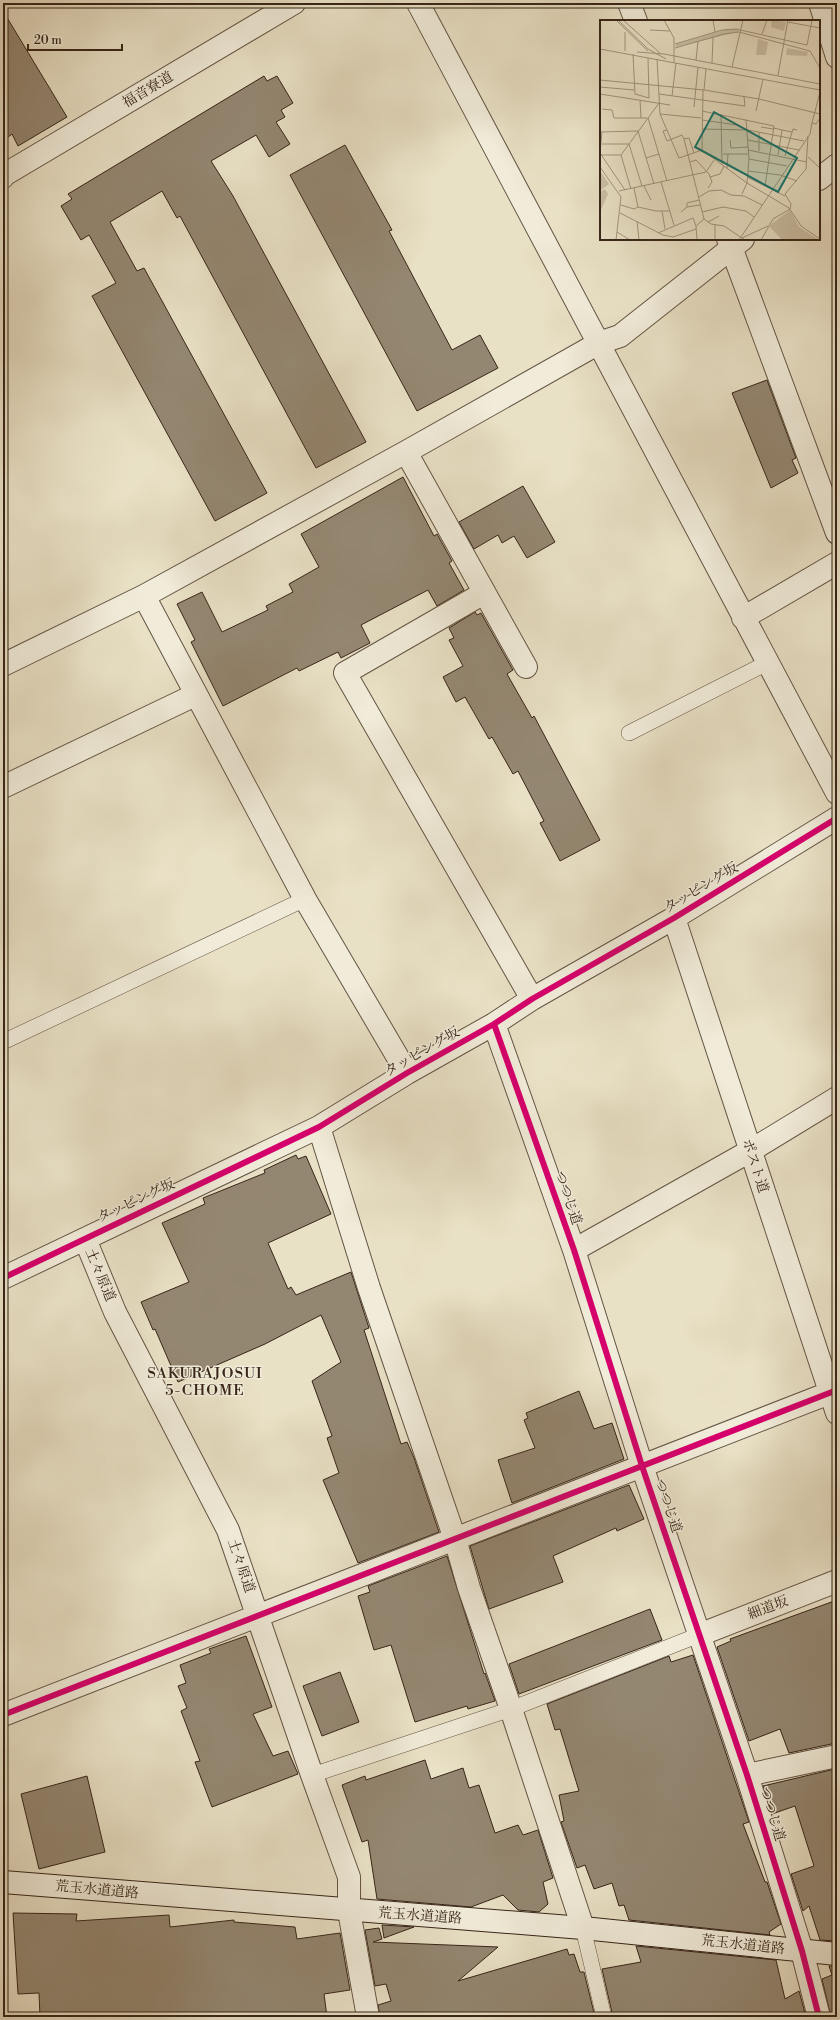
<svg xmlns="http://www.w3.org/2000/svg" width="840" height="2020" font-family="'Libre Bodoni','Noto Serif JP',serif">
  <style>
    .building { fill: #948772; stroke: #372518 }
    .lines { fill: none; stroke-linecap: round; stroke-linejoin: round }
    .service-casing { stroke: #645444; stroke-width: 16 }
    .minor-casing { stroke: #645444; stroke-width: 24 }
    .secondary-casing { stroke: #372518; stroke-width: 24 }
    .service { stroke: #f1ecda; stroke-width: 15 }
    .minor { stroke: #f1ecda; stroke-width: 22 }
    .secondary { stroke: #f1ecda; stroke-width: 22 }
    .cycleway-casing { stroke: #f1ecda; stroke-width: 8 }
    .cycleway { stroke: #d6006c; stroke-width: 6 }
    .labels { text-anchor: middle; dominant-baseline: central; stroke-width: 3; stroke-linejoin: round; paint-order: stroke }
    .street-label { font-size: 14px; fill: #372518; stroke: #f1ecda }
    .neighbourhood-label { font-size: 15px; letter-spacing: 1px; fill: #372518; stroke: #f1ecda }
    .inset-road { fill: none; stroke: #a29680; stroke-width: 1 }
    .view { fill: #0f766e; fill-opacity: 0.15; stroke: #0f766e; stroke-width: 2 }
    .inset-edge { fill: none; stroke: #372518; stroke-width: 2 }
  </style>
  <rect width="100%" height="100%" fill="#e9e1c6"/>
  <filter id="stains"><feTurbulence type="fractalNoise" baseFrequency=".005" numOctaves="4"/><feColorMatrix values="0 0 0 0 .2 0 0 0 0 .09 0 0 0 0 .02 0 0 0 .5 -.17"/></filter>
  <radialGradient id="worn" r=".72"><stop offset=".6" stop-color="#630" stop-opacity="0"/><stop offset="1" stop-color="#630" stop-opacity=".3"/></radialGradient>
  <path class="building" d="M 3,11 L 67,117 L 18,146 L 12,134 L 3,141 Z
    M 264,76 L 267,81 L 277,76 L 293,103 L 281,110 L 285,117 L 276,122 L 290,144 L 269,157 L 256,135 L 211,161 L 233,196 L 366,442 L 316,468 L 180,216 L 177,218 L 162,191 L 110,222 L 137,271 L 144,268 L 267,493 L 215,521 L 92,296 L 116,283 L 89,235 L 81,240 L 61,206 L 72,199 L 68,194 Z
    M 345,145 L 392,230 L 389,231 L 452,350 L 480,335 L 498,368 L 417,411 L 290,175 Z
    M 767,380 L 796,458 L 792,460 L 798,473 L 771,488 L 732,393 Z
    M 403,477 L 434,536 L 437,534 L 452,561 L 449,563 L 464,590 L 437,606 L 428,590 L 361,625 L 370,643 L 341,658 L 338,652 L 299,671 L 297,668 L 223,706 L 191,642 L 195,640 L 177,604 L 202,592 L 222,632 L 268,610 L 266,606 L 293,592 L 289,584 L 319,567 L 301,534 Z
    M 523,486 L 555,542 L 527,558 L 514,536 L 502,543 L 498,535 L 474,549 L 459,522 Z
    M 475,612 L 477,615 L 481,613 L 513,670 L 507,674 L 532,718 L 534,716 L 600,840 L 560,861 L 540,823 L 544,821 L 518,771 L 513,774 L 492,737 L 489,739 L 465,697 L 456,702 L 443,677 L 463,666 L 449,640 L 454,638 L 449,628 Z
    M 296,1155 L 298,1159 L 306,1156 L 331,1214 L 268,1243 L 288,1289 L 291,1287 L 296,1295 L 351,1272 L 369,1328 L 364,1330 L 401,1444 L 407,1442 L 414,1458 L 439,1532 L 358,1563 L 323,1480 L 339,1473 L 327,1438 L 332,1436 L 312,1381 L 341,1362 L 321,1315 L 265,1344 L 178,1382 L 155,1329 L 153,1330 L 141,1302 L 189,1282 L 162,1223 L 205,1204 L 203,1198 L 265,1173 L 264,1170 Z
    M 579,1391 L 594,1429 L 612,1423 L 624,1459 L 512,1503 L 498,1460 L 535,1448 L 524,1420 L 528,1418 L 526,1413 Z
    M 629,1485 L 644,1519 L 617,1531 L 616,1528 L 553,1556 L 563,1582 L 489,1609 L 470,1546 Z
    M 447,1556 L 484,1674 L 485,1673 L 495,1701 L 468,1709 L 467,1706 L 415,1722 L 391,1645 L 374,1650 L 358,1596 L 370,1592 L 368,1586 Z
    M 837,1600 L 837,1739 L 835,1739 L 836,1743 L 789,1753 L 780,1729 L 749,1741 L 717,1647 L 731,1641 L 730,1639 Z
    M 650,1609 L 662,1640 L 519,1694 L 509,1664 Z
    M 246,1636 L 272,1707 L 253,1714 L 273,1756 L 288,1751 L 298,1774 L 212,1807 L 195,1762 L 200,1761 L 181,1711 L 187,1708 L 178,1686 L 186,1683 L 180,1665 L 211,1653 L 209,1649 Z
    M 693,1655 L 749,1822 L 743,1824 L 765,1882 L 767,1882 L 781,1924 L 769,1932 L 770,1935 L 629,1920 L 624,1905 L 619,1906 L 612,1883 L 594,1889 L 585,1865 L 577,1868 L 561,1822 L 564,1821 L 559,1795 L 579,1791 L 560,1729 L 555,1730 L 547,1704 L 669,1656 L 671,1662 Z
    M 340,1672 L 359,1722 L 322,1736 L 303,1686 Z
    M 425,1760 L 431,1779 L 463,1768 L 469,1788 L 479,1785 L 495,1833 L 518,1825 L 523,1835 L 538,1830 L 553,1878 L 543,1882 L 548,1904 L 539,1912 L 518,1910 L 503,1895 L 471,1907 L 377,1899 L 368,1840 L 362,1842 L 342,1785 L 365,1776 L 366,1780 Z
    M 835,1769 L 837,1775 L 837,1941 L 820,1940 L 809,1906 L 803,1911 L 791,1874 L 814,1866 L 795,1806 L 772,1814 L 763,1786 Z
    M 87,1776 L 105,1852 L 39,1869 L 21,1794 Z
    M 13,1913 L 77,1914 L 76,1921 L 169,1915 L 170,1927 L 234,1920 L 234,1922 L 295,1927 L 297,1939 L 340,1933 L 350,1990 L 324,1994 L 327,2017 L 40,2017 L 39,1993 L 18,1994 Z
    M 382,1925 L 414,1927 L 384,1938 Z
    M 379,1928 L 382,1939 L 373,1942 L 498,1947 L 458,1981 L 567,1949 L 569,1955 L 574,1954 L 580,1972 L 584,1972 L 595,2017 L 380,2017 L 378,2005 L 391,2001 L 386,1984 L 375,1986 L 365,1930 Z
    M 636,1946 L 776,1960 L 785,1999 L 799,1991 L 806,2017 L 613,2017 L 602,1969 L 641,1962 Z
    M 829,1966 L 837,1966 L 837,2017 L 831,2017 L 822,1979 L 832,1975 Z"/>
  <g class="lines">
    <defs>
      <path id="service" d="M 629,733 L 767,663
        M 3,1042 L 305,899
        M 312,1775 L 511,1709 L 699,1635
        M 583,1928 L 604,2017"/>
      <path id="minor" d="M 418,3 L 837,793
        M 629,3 L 636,21
        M 820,3 L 837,57
        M 3,177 L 4,175 L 294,3
        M 819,179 L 837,165
        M 728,239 L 837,533
        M 406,452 L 526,667
        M 484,593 L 345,673 L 532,999
        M 144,596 L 305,899 L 407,1073
        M 743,618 L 837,563
        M 3,665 L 144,596 L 406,452 L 599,343 L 620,336 L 743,239
        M 3,787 L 195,695
        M 674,918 L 837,1413
        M 494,1024 L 574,1250 L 642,1466 L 747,1775 L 802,1951 L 819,2017
        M 319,1127 L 369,1288 L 455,1539 L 469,1588 L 511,1709 L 583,1928
        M 85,1239 L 115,1312 L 228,1530 L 312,1775 L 349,1877 L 349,1911 L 368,2017
        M 574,1250 L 750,1151 L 837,1098
        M 3,1278 L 319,1127 L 407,1073 L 494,1024 L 532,999 L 674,918 L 837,818
        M 699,1635 L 837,1581
        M 3,1715 L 837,1390
        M 747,1775 L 837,1756"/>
      <path id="secondary" d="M 3,1882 L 583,1928 L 837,1954"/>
    </defs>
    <use href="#service" class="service-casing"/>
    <use href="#minor" class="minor-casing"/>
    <use href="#secondary" class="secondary-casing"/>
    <use href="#service" class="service"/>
    <use href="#minor" class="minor"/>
    <use href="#secondary" class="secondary"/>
    <defs>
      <path id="cycleway" d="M 494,1024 L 574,1250 L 642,1466 L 747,1775 L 802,1951 L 819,2017
        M 3,1278 L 319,1127 L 407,1073 L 494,1024 L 532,999 L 674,918 L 837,818
        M 3,1715 L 837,1390"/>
    </defs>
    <use href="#cycleway" class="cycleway-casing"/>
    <use href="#cycleway" class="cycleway"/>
  </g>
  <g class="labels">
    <g class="street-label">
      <text transform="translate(148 90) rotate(-31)">福音寮道</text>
      <text transform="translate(701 888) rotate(-31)">タッピング坂</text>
      <text transform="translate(422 1052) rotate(-30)">タッピング坂</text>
      <text transform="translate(755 1166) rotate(72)">ポスト道</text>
      <text transform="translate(568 1198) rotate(71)">つつじ道</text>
      <text transform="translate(136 1201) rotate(-25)">タッピング坂</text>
      <text transform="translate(100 1275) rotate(67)">土々原道</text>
      <text transform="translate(668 1506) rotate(71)">つつじ道</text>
      <text transform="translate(241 1566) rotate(71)">土々原道</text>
      <text transform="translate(768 1608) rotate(-21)">細道坂</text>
      <text transform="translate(772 1814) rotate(73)">つつじ道</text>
      <text transform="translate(97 1890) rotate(5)">荒玉水道道路</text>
      <text transform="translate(420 1916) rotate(4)">荒玉水道道路</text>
      <text transform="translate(743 1945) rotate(6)">荒玉水道道路</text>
    </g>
    <g class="neighbourhood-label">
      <text x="205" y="1373">SAKURAJOSUI<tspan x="205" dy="17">5-CHOME</tspan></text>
    </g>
  </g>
  <g transform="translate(600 20)">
    <rect width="220" height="220" fill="#e9e1c6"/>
    <path d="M 172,0 L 186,2 L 184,11 L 171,7 ZM 127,9 L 139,9 L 138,12 L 76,27 L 76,24 ZM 158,19 L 168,22 L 166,35 L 156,35 ZM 187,28 L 208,32 L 207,36 L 186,35 ZM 0,151 L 9,164 L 1,170 L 0,168 ZM 5,169 L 8,174 L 0,192 L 0,172 ZM 190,190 L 199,207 L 219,220 L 182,220 L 169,206 Z" fill="#cbc1a8"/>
    <path class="inset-road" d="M 16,0 L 48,31M 18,0 L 48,29 L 66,39M 23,0 L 60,33M 64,0 L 74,18 L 74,42M 113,0 L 115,12M 188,2 L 220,8M 50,10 L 70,11M 162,14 L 167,0M 75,24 L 122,10 L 136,9 L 207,25 L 212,0M 75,28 L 124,14 L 139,12 L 210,31 L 220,48M 0,29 L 220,70M 25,31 L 25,12M 37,32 L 64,34 L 220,64M 33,34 L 35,74 L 49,78 L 48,38M 57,39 L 60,94 L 79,138 L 102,130M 96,40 L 98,21M 112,43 L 113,17M 132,47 L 143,0M 178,55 L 188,0M 0,60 L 104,70 L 159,79 L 220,94M 0,67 L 34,70M 103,70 L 102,130 L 147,163 L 189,188 L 201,206 L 220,219M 104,70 L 106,49M 0,74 L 70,85M 59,74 L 145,86 L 144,77M 72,76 L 76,43M 40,80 L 41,98M 94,87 L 98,47M 2,89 L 12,90 L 14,98 L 47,98M 102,91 L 174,106 L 165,166M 156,91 L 163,59M 60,94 L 101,98M 121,94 L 122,145M 0,95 L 0,65M 48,98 L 67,161M 102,100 L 137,105M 212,103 L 220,72M 161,107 L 173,109M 173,108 L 192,112M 102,109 L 148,110 L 204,121M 67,110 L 63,111 L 67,121 L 82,115 L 84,119 L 104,199 L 111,204 L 124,206 L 145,220M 0,112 L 38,111 L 54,164M 2,112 L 0,133 L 25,170M 159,112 L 159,131M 84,119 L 89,118 L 94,133M 130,120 L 131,128 L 148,127M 148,120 L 199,130M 2,124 L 29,124 L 42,166M 148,130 L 207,142M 123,134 L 148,134M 1,135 L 21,135M 21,135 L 59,83M 21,135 L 31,169M 178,135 L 182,110M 185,136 L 193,109 L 197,110M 208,137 L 220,148M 46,138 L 59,134M 149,139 L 187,146M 90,142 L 96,140 L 109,154 L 112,162 L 108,168M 0,147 L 21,177 L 16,220M 127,148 L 128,134M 148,151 L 180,155 L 197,161M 110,157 L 120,154 L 124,146M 147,157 L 185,176M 61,162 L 74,205M 44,166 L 51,180M 34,168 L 38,187M 19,171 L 106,152 L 114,140M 142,174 L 147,163 L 149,139 L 146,99M 99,177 L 109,171 L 121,170 L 131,175 L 144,176 L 162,185M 21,185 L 34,189 L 38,187 L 56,191 L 69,191M 87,187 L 87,183 L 99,180M 190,189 L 191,184 L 185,174 L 206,149 L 208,116M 62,191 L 65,209M 81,192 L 87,187 L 100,185M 102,192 L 123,187 L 146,191 L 154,197M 20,193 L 63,215 L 73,217 L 96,209M 37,201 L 39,220M 108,202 L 119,196M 17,212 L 30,220M 58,213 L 93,198 L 96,206M 142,218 L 168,206M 97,220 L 96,206 L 104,199M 115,220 L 115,205M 139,220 L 210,114 L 212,103 L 216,104 L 220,98M 161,220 L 173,199 L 190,189"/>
    <path class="view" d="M 114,92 L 197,138 L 178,172 L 95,127 Z"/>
    <rect width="220" height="220" class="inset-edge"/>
  </g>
  <rect width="840" height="2020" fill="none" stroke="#e9e1c6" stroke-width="16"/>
  <rect x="4" y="4" width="832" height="2012" fill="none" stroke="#372518" stroke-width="2"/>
  <rect x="8" y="8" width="824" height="2004" fill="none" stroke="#372518"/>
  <path d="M28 44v6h94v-6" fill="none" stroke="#372518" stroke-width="2"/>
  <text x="34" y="44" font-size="12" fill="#372518" stroke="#f1ecda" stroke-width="3" paint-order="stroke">20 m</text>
  <rect width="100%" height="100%" filter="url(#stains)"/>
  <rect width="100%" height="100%" fill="url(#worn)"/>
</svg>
